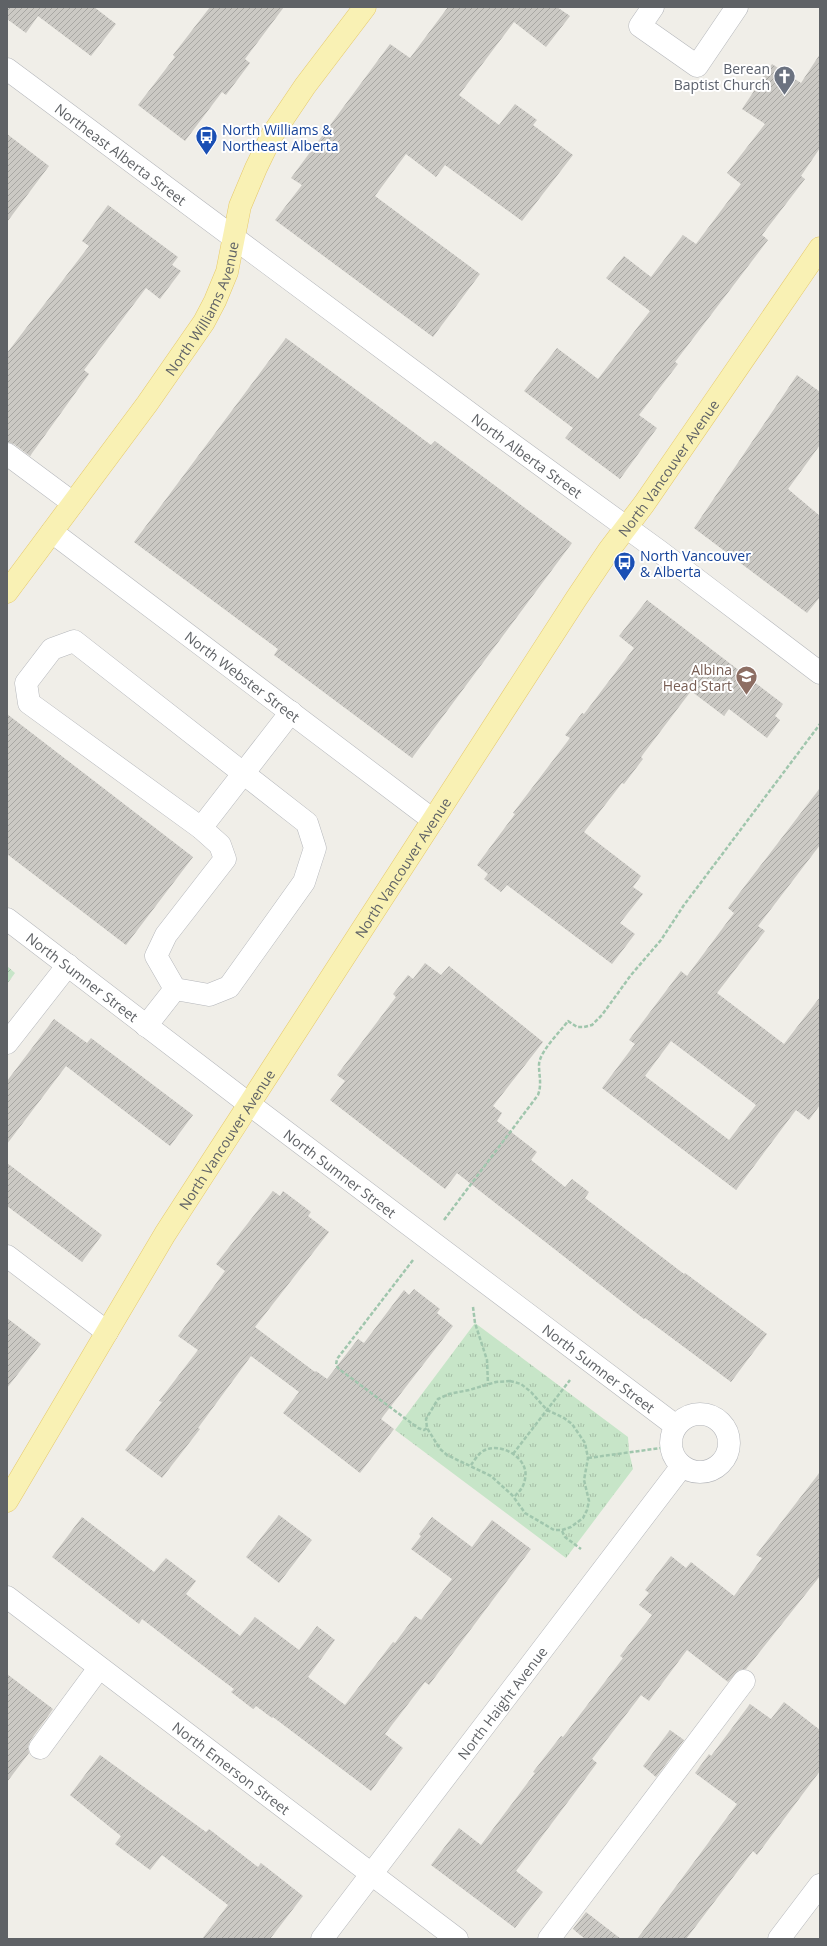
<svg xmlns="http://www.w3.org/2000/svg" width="827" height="1946" font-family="'Open Sans',sans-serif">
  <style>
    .park { fill: url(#park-tufts) }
    .garden { fill: url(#garden-furrows) }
    .building { fill: url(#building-hatch); fill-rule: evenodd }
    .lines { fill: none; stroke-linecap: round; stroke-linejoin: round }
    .minor-casing { stroke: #b5b7bb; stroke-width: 23 }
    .major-casing { stroke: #e6c96a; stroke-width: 23 }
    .path { stroke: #a0c6ad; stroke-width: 2.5; stroke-dasharray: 4 2; stroke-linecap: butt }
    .minor { stroke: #fff; stroke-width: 22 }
    .major { stroke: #f9f1b4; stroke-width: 22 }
    .labels { text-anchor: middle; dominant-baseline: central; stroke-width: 4; stroke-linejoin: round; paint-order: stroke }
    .worship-label { font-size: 14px; fill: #5b616d; stroke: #fff; text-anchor: end }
    .transit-label { font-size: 14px; fill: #164399; stroke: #fff; text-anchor: start }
    .street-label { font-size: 14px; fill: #5f6266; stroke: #fff }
    .education-label { font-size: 14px; fill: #785e54; stroke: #fff; text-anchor: end }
  </style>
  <defs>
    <pattern id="park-tufts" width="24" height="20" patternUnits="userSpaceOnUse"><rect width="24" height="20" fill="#c7e5c8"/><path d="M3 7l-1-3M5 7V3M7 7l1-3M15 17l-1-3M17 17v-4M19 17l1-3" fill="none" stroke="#a5bda6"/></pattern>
    <pattern id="garden-furrows" width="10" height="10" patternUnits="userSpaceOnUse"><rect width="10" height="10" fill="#c7e5c8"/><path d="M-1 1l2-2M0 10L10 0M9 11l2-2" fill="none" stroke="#a5bda6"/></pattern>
    <pattern id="building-hatch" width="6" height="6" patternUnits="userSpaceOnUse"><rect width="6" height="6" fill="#cbc9c4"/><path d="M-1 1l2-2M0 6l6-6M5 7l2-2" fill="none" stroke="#a8a7a3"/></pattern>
  </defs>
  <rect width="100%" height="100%" fill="#f0eee8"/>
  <path class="park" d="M 475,1323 L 628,1437 L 629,1452 L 633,1469 L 566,1558 L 395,1430 Z"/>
  <path class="garden" d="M 7,966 L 15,973 L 7,984 Z"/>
  <path class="building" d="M 7,7 L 94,7 L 116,24 L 91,56 L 38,16 L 26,33 L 7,19 Z
    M 210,7 L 284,7 L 245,59 L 250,63 L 226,95 L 222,92 L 185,141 L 138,105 L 175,57 L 173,55 Z
    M 448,7 L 557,7 L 570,16 L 546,47 L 514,22 L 459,95 L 499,125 L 515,104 L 537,120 L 533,125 L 573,155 L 522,221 L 445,165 L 436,177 L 406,154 L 375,196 L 480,274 L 433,337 L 275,220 L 302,185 L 291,178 L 390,44 L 410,58 Z
    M 820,54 L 820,148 L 801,176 L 805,179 L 762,235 L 768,240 L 675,362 L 678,364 L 639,415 L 657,428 L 620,479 L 565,438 L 573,428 L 524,391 L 557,348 L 598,379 L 650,311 L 606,278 L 624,256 L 651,277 L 683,235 L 696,244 L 741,184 L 727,173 L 765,124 L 742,109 L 772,64 L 801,83 Z
    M 7,134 L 49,166 L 7,222 Z
    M 108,205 L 178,257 L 172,265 L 181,271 L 160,299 L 146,288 L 84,370 L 89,374 L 30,456 L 14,444 L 7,442 L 7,353 L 89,246 L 82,241 Z
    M 286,338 L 431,445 L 435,441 L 572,543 L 412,758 L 274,655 L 278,649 L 134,542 Z
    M 797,375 L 820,392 L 820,445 L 788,489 L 820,516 L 820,597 L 807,613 L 694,528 Z
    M 647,600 L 783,704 L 775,716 L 780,720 L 767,738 L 729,709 L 724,716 L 691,691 L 641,757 L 643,759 L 624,784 L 622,783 L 584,832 L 641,876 L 633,887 L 643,894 L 620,923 L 635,934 L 612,964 L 507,885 L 501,892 L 484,879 L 488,874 L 477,865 L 515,814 L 513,813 L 570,738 L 565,735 L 582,713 L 584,714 L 634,648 L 619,636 Z
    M 7,714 L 193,857 L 126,945 L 7,854 Z
    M 820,788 L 820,845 L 758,926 L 765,931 L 717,993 L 784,1044 L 820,997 L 820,1105 L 809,1120 L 796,1110 L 736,1190 L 602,1088 L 635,1044 L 629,1040 L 681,971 L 687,976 L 734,913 L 728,908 ZM 671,1041 L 756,1105 L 729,1140 L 645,1076 Z
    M 425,963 L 441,975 L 449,966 L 543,1042 L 493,1106 L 502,1113 L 497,1121 L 537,1152 L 531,1160 L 565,1187 L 572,1179 L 589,1192 L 585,1198 L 684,1274 L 685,1273 L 767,1334 L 731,1382 L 645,1318 L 644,1319 L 457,1173 L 445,1189 L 330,1100 L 345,1081 L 337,1075 L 396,997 L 393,994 L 408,975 L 413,979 Z
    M 54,1019 L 87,1043 L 91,1038 L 193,1115 L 170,1146 L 66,1066 L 7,1144 L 7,1081 Z
    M 7,1163 L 102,1235 L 82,1262 L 7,1206 Z
    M 273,1191 L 280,1196 L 283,1191 L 311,1212 L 308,1216 L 329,1232 L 255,1327 L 315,1372 L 316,1371 L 327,1379 L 358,1339 L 364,1343 L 404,1290 L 409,1295 L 414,1289 L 440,1309 L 437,1313 L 453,1326 L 381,1419 L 394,1429 L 360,1473 L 283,1413 L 299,1392 L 251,1356 L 198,1428 L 200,1429 L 162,1478 L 125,1450 L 162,1402 L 159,1401 L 198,1350 L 178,1336 L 225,1271 L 216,1264 Z
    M 7,1318 L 41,1344 L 7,1388 Z
    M 820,1472 L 820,1576 L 746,1669 L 739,1670 L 728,1682 L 687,1650 L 649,1701 L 641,1695 L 592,1759 L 597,1763 L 516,1871 L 543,1892 L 515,1928 L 431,1865 L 459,1828 L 481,1845 L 535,1773 L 533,1772 L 561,1736 L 563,1737 L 623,1658 L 620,1656 L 652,1615 L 639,1605 L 649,1593 L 645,1590 L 671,1556 L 686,1568 L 691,1562 L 734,1596 L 762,1558 L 756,1555 Z
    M 279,1515 L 312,1540 L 279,1583 L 246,1557 Z
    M 82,1517 L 154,1572 L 166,1558 L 196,1581 L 186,1594 L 240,1636 L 255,1617 L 299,1650 L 317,1626 L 335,1640 L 308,1677 L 345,1705 L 393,1642 L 395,1643 L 415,1616 L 421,1620 L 452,1579 L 411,1549 L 421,1536 L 419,1534 L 432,1517 L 472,1547 L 492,1520 L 531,1549 L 429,1685 L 425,1682 L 385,1734 L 403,1748 L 371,1791 L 273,1717 L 272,1718 L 256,1706 L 253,1709 L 231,1692 L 234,1689 L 210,1671 L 142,1619 L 139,1624 L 52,1557 Z
    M 7,1674 L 53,1709 L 30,1741 L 28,1747 L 29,1753 L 7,1782 Z
    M 784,1702 L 820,1730 L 820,1771 L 757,1855 L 753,1851 L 686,1939 L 637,1939 L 737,1804 L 695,1773 L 709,1754 L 711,1756 L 750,1704 L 771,1719 Z
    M 670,1730 L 684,1740 L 656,1777 L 643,1766 Z
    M 100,1755 L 206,1832 L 209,1829 L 258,1867 L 261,1863 L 303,1896 L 270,1939 L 202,1939 L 228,1905 L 162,1855 L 150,1870 L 115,1844 L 121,1836 L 70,1795 Z
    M 586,1912 L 621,1939 L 585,1939 L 573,1929 Z"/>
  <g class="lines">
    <defs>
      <g id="minor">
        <path d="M 653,7 L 640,26 L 697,66 L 737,7"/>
        <path id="s1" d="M 7,69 L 487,426 L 659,551 L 820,673"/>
        <path d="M 7,454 L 73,503"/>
        <path id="s2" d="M 52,532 L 433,820"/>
        <path d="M 74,641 L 307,823 L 315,848 L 304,882 L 229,987 L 209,995 L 175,989 L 156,956 L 166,935 L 225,859 L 220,845 L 201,828 L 29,703 L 26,683 L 52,649 Z"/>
        <path d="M 201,828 L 291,712"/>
        <path id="s3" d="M 7,919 L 249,1104 L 676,1426"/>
        <path d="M 146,1026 L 175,989"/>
        <path d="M 7,1043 L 68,965"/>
        <path d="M 7,1256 L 107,1332"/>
        <circle cx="700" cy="1443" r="29"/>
        <path id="s4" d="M 7,1597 L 457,1939"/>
        <path d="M 40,1748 L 99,1668"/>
        <path id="s5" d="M 322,1939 L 682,1466"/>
        <path d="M 549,1939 L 744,1681"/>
        <path d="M 779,1939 L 820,1885"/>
      </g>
      <g id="major">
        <path id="s6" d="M 7,592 L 147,404 L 204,322 L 215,301 L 227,272 L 240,206 L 256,168 L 272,135 L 305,86 L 365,7"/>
        <path id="s7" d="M 7,1501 L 165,1234 L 576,599 L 609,550 L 644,504 L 820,248"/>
      </g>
    </defs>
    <use href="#minor" class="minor-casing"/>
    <use href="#major" class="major-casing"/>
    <path class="path" d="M 444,1220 L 538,1095 C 542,1084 539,1076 539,1065 C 539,1052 560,1032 568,1021 L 577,1027 L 584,1027 L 592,1025 L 602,1015 L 631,975 L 661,940 L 684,905 L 820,724
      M 413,1260 L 337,1359 L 336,1365 L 339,1369 L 418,1428 L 424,1430 L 427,1428
      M 473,1307 L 475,1323 L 487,1360 L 488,1384
      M 510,1381 L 521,1384 L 531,1392 L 547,1410 L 564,1418 L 572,1424 L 585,1443 L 588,1458 L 584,1480 L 589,1501 L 587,1510 L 583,1518 L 571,1527 L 562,1530 L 554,1530 L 525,1513 L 512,1495 L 491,1476 L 447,1455 L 440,1449 L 427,1428 L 426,1419 L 438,1399 L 449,1394 L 469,1390 L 496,1382 Z
      M 513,1454 L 570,1380
      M 588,1458 L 661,1448
      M 471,1465 C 474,1461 478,1454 483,1451 C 500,1441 530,1458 525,1479 C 524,1487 519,1492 514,1497
      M 562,1531 L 565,1537 L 581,1549"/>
    <use href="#minor" class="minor"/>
    <use href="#major" class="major"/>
  </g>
  <defs>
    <symbol id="church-pin" viewBox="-11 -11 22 30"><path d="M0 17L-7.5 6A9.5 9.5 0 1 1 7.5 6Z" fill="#6b7280" stroke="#fff"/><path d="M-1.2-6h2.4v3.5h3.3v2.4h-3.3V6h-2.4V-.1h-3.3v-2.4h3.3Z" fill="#fff"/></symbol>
    <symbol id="bus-pin" viewBox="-11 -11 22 30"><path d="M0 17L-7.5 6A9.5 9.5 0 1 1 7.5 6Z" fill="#1a4fb4" stroke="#fff"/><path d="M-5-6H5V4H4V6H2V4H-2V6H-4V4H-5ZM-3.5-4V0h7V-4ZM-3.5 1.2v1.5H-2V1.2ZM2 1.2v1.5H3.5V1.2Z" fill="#fff"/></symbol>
    <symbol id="school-pin" viewBox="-11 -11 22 30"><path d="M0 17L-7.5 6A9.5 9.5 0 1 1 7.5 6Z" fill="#8d6e63" stroke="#fff"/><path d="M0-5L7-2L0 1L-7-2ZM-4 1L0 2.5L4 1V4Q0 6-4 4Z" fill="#fff"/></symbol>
  </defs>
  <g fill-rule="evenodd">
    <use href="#church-pin" x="772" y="64" width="25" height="34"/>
    <use href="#bus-pin" x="194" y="124" width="25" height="34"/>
    <use href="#bus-pin" x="612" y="550" width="25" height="34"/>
    <use href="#school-pin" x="734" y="664" width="25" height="34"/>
  </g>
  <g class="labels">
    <g class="worship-label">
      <text x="770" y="68">Berean<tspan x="770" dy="16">Baptist Church</tspan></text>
    </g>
    <g class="transit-label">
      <text x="222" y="129">North Williams &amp;<tspan x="222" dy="16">Northeast Alberta</tspan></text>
      <text x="640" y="555">North Vancouver<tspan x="640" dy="16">&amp; Alberta</tspan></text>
    </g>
    <g class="street-label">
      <text stroke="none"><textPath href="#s1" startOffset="142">Northeast Alberta Street</textPath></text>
      <text stroke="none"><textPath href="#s6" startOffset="346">North Williams Avenue</textPath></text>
      <text stroke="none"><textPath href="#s1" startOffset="648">North Alberta Street</textPath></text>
      <text stroke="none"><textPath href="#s7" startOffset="1227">North Vancouver Avenue</textPath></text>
      <text stroke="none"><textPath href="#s2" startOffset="239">North Webster Street</textPath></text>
      <text stroke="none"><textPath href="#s7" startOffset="747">North Vancouver Avenue</textPath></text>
      <text stroke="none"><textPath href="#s3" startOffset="95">North Sumner Street</textPath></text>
      <text stroke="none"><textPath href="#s7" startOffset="423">North Vancouver Avenue</textPath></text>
      <text stroke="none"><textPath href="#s3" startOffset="419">North Sumner Street</textPath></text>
      <text stroke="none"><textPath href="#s3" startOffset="743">North Sumner Street</textPath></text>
      <text stroke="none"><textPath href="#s5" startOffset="297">North Haight Avenue</textPath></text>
      <text stroke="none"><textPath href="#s4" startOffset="282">North Emerson Street</textPath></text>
    </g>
    <g class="education-label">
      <text x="732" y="669">Albina<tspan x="732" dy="16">Head Start</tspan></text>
    </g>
  </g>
  <rect width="827" height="1946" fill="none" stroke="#5f6266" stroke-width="16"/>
</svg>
